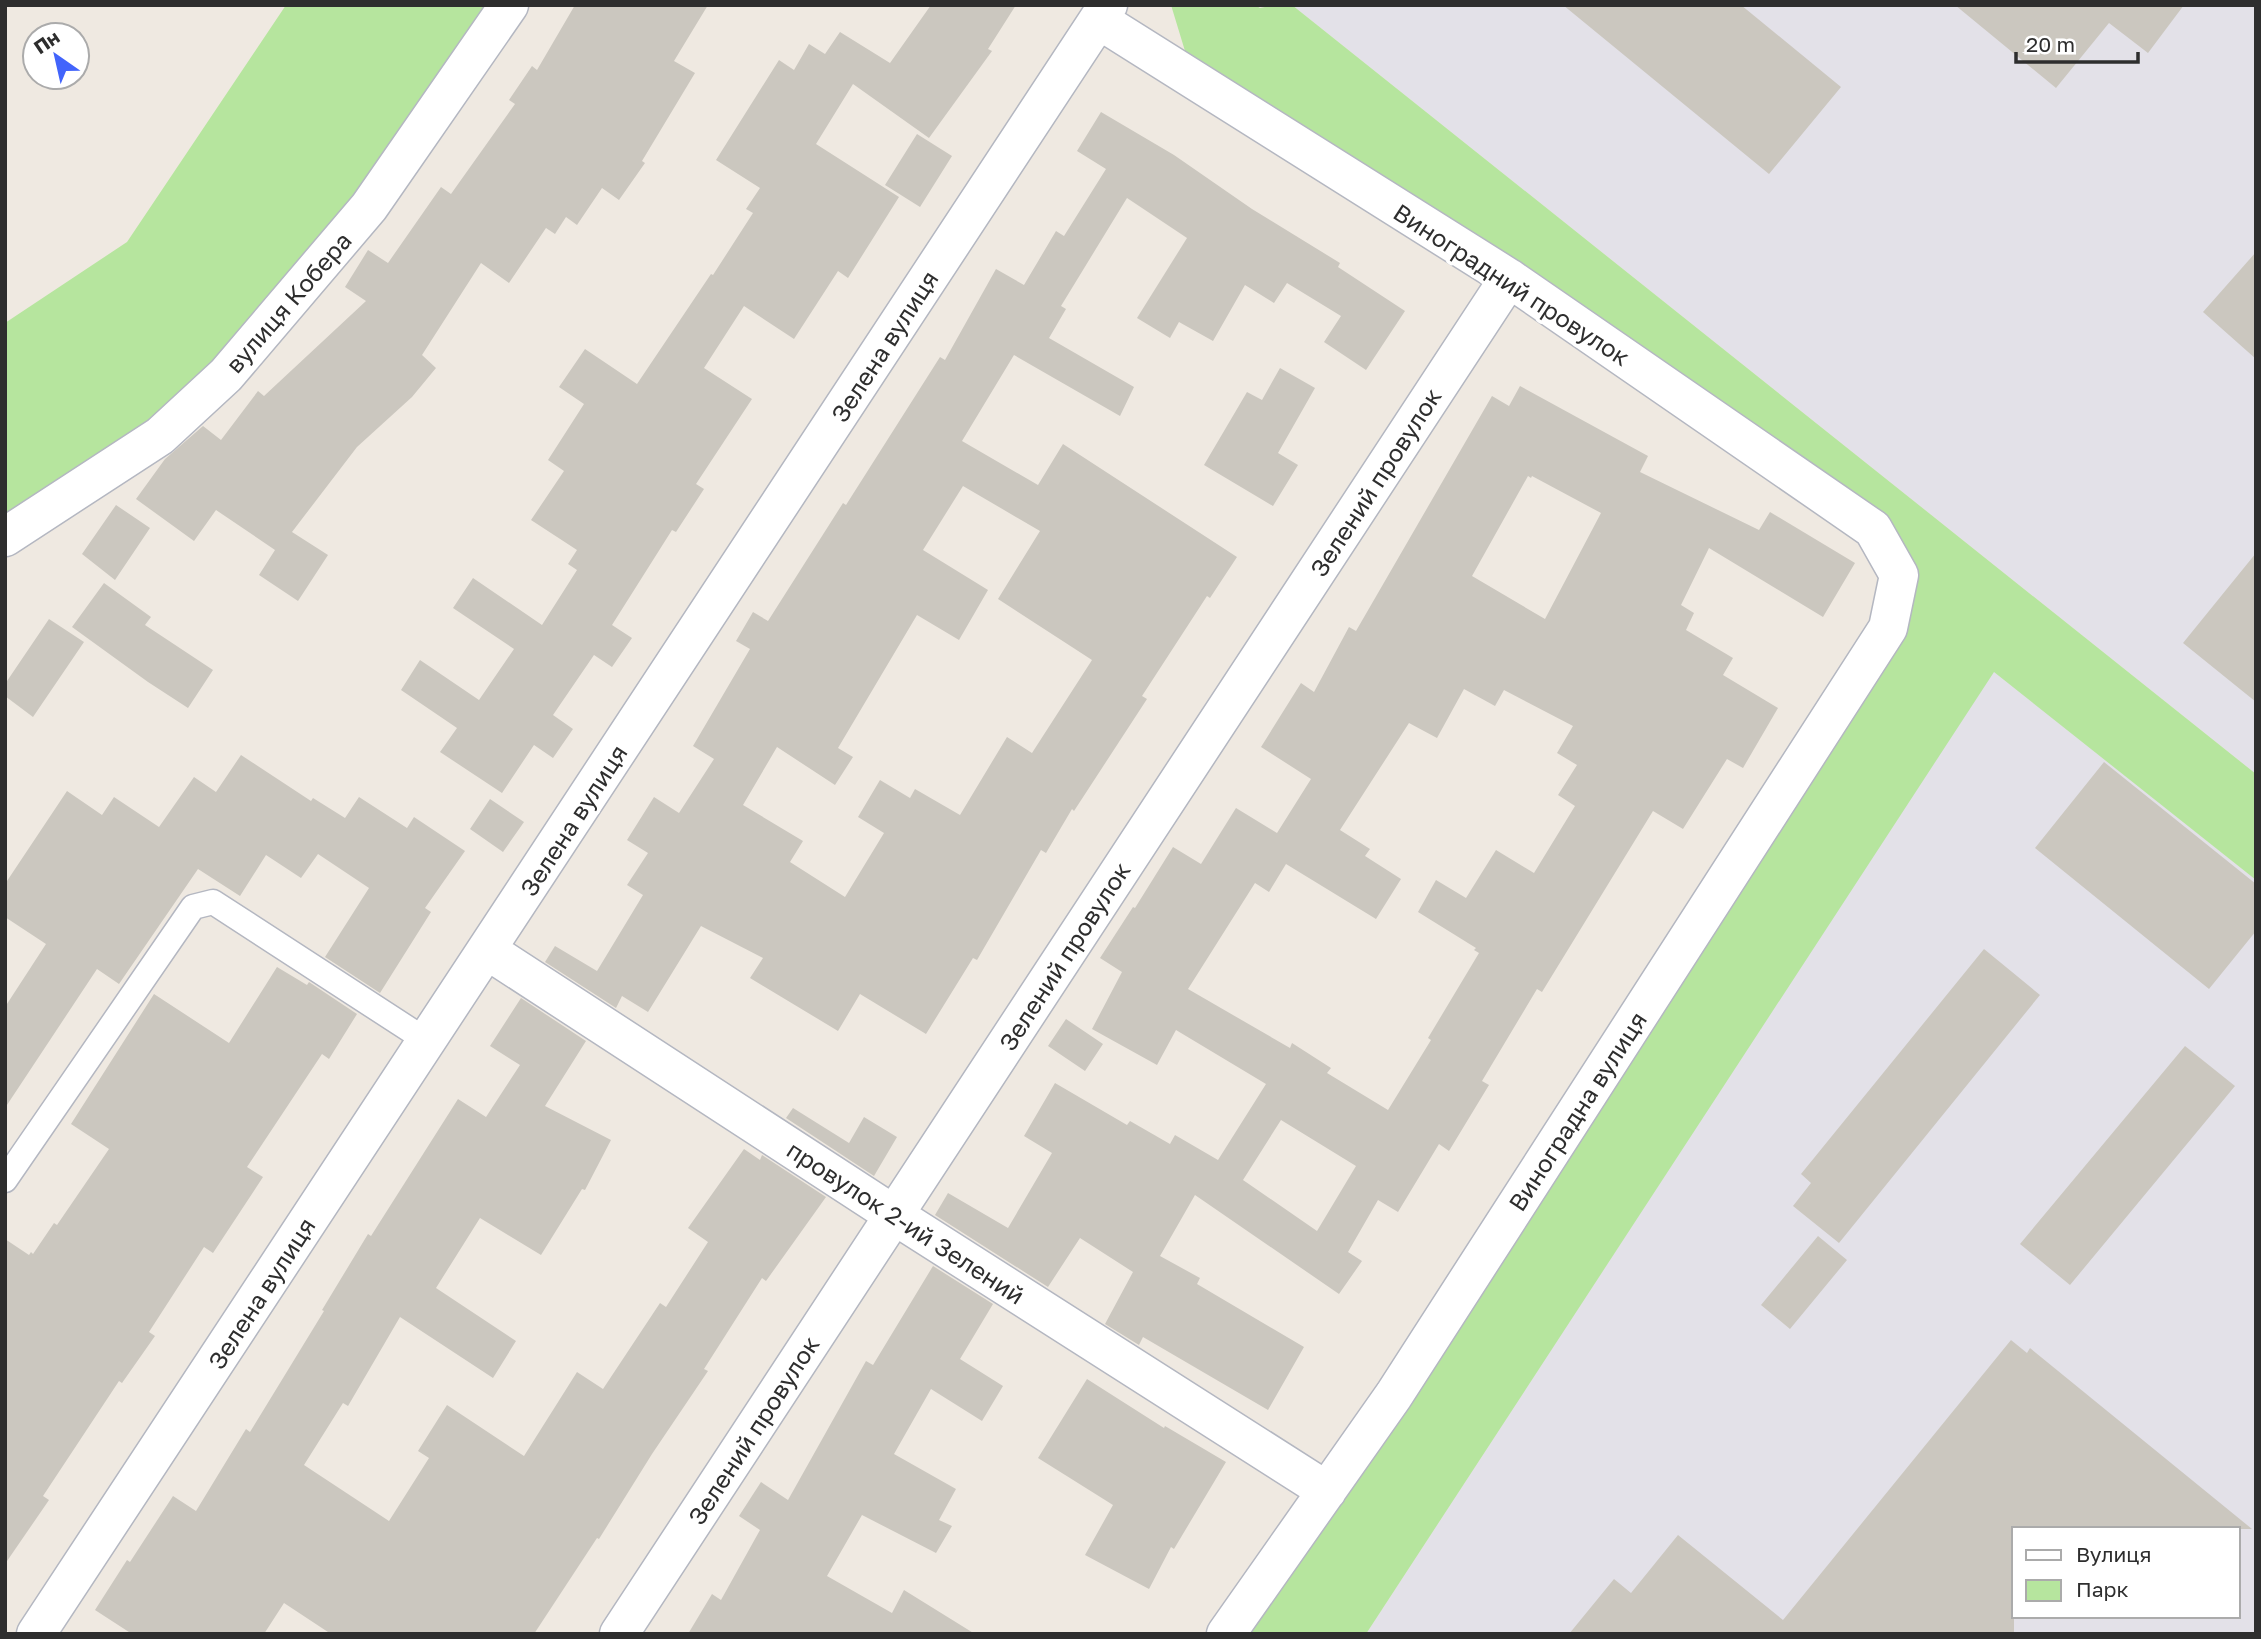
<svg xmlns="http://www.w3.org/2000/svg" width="2261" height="1639" font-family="'Golos Text',sans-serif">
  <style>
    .industrial { fill: #e3e1e8; fill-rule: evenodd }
    .green { fill: #b6e59e }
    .building { fill: #cbc7bf; fill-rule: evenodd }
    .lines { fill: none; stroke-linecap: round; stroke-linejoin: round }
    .service-casing { stroke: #b4b7c1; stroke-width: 27 }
    .minor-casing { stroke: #b4b7c1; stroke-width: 41 }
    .service { stroke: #fff; stroke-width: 24 }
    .minor { stroke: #fff; stroke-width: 38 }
    .labels { text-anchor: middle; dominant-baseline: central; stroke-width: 7; stroke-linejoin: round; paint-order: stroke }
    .street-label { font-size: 24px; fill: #2e2e2e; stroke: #fff }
  </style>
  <rect width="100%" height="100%" fill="#efe9e1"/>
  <path class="industrial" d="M 1292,5 L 2256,5 L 2256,774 Z
    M 1994,671 L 2256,880 L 2256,1634 L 1366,1634 ZM 2014,1529 L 2238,1529 L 2238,1616 L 2014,1616 Z"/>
  <path class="green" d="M 286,5 L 493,5 L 355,202 L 219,366 L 153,426 L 5,521 L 5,323 L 127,242 Z
    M 1171,5 L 1255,5 L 1260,8 L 1274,5 L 1292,5 L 2256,774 L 2256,880 L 1994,672 L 1366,1634 L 1244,1634 L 1915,572 L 1516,263 L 1185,51 Z"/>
  <path class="building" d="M 575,5 L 708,5 L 674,61 L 695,73 L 642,161 L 645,163 L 619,200 L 602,188 L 577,225 L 566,217 L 555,234 L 546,228 L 509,283 L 481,263 L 422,355 L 436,368 L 412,397 L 357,447 L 292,532 L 328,555 L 298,601 L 259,575 L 275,550 L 216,510 L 194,541 L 136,499 L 165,459 L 203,426 L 221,440 L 258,391 L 264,396 L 366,301 L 345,287 L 368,250 L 388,263 L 441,187 L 451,194 L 515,104 L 509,100 L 532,66 L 537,70 Z
    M 931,5 L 1016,5 L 988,49 L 992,51 L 929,138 L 853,84 L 816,144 L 899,197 L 848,278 L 838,271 L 794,339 L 744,306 L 704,368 L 752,399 L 696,484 L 704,489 L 676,532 L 672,530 L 612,625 L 632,638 L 612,667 L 594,655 L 553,715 L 573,729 L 553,758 L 534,745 L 502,793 L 440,752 L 457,728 L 401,690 L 420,660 L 479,700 L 514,649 L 453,608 L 473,578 L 542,625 L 577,570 L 568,564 L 577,550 L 531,520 L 564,471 L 548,460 L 584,404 L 559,387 L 585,349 L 637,384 L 711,274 L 713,275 L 753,213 L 746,209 L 760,188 L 716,160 L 779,60 L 794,70 L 809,44 L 825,54 L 840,32 L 890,63 Z
    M 1563,5 L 1741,5 L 1841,87 L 1769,174 Z
    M 1955,5 L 2184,5 L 2148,53 L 2109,23 L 2056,88 Z
    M 1101,112 L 1174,155 L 1252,209 L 1340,263 L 1338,267 L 1405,311 L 1366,370 L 1324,342 L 1341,316 L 1287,283 L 1274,303 L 1245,285 L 1213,341 L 1179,322 L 1170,338 L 1137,318 L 1187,238 L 1127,198 L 1061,306 L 1066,309 L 1049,338 L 1134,387 L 1120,416 L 1014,355 L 962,441 L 1038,485 L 1063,444 L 1237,557 L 1210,598 L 1207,596 L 1142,696 L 1147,699 L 1074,811 L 1072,809 L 1046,853 L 1041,850 L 977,960 L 973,958 L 926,1034 L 860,994 L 838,1031 L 750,978 L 763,958 L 701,926 L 648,1012 L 622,996 L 616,1008 L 545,962 L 555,946 L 597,971 L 643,895 L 627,885 L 648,853 L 627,840 L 654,797 L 679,813 L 714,759 L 693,746 L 750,649 L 736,641 L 753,612 L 768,621 L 843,503 L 846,505 L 940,357 L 945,360 L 996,269 L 1024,285 L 1056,231 L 1064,236 L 1106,169 L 1077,151 ZM 963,486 L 1040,531 L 998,599 L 1092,660 L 1032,753 L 1007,737 L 960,815 L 915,789 L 910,798 L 880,780 L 858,817 L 884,833 L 845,897 L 790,862 L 803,841 L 743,805 L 777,747 L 835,785 L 853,757 L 838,748 L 917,615 L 959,640 L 988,590 L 923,550 Z
    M 917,134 L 952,156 L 920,207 L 885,185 Z
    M 2256,252 L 2256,359 L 2203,312 Z
    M 1280,368 L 1315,388 L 1278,453 L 1298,465 L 1273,506 L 1204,465 L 1247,392 L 1262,400 Z
    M 1520,386 L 1648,456 L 1640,472 L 1759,530 L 1770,512 L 1855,563 L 1823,617 L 1709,548 L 1681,605 L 1694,613 L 1686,630 L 1733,658 L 1723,675 L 1778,708 L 1743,768 L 1727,759 L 1683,829 L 1653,811 L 1542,992 L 1537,989 L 1482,1081 L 1489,1085 L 1449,1151 L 1439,1144 L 1398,1212 L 1378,1200 L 1348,1252 L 1362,1261 L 1339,1294 L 1195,1195 L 1160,1256 L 1200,1278 L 1197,1284 L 1304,1347 L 1268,1410 L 1143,1337 L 1139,1345 L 1105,1324 L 1133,1272 L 1080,1238 L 1048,1287 L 935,1215 L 948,1193 L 1008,1228 L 1052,1153 L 1024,1136 L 1055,1083 L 1127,1125 L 1130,1121 L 1170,1144 L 1175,1135 L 1218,1160 L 1266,1084 L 1176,1030 L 1157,1065 L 1092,1029 L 1122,972 L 1100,958 L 1133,907 L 1135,908 L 1173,847 L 1201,864 L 1236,808 L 1277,833 L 1311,779 L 1261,747 L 1301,683 L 1314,692 L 1349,627 L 1356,631 L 1492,396 L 1509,406 ZM 1528,476 L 1531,478 L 1532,476 L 1601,513 L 1545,619 L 1472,576 ZM 1464,689 L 1495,706 L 1504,690 L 1573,726 L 1557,753 L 1577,765 L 1558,795 L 1575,806 L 1534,873 L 1496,850 L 1466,898 L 1436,880 L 1418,912 L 1476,948 L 1474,950 L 1479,953 L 1428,1038 L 1431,1040 L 1388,1110 L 1327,1073 L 1331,1068 L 1292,1043 L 1290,1048 L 1188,989 L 1255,883 L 1269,892 L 1286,864 L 1376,919 L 1401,879 L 1365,856 L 1370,849 L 1340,830 L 1409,723 L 1437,738 ZM 1281,1120 L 1356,1166 L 1317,1231 L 1243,1180 Z
    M 116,505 L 150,528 L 115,580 L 82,554 Z
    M 2256,553 L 2256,702 L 2183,643 Z
    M 104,583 L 151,617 L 145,625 L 213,670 L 188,708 L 148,682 L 72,627 Z
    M 49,619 L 84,642 L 33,717 L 5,696 L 5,684 Z
    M 241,755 L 311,801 L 313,798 L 345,818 L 359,797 L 407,828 L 414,817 L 465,851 L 425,908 L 431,912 L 380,993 L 325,957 L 369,888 L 318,854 L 301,878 L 266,855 L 240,896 L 198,869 L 119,984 L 97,969 L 5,1108 L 5,1007 L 46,944 L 5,917 L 5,884 L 67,791 L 102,815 L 114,797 L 159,827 L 194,777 L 216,792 Z
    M 2104,762 L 2256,884 L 2256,931 L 2209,989 L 2035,848 Z
    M 490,799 L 524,822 L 503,852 L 470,829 Z
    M 1984,949 L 2040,995 L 1839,1243 L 1793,1206 L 1811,1183 L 1801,1174 Z
    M 277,967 L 307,985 L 309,982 L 357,1014 L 329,1059 L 322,1054 L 247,1167 L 263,1177 L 213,1253 L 204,1247 L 149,1332 L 155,1336 L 122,1383 L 119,1381 L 43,1496 L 49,1500 L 5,1564 L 5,1239 L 29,1255 L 31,1252 L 33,1254 L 54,1223 L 57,1225 L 109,1149 L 71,1124 L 154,994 L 229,1043 Z
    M 521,998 L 586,1041 L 545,1106 L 611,1140 L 585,1190 L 582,1189 L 541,1255 L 480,1218 L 436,1288 L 516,1341 L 493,1378 L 400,1317 L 348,1406 L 343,1403 L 304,1465 L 389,1521 L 429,1458 L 418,1451 L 447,1405 L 524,1456 L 577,1372 L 603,1389 L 660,1303 L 666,1307 L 708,1242 L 688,1228 L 744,1149 L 760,1160 L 762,1155 L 826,1197 L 766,1281 L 762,1278 L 704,1369 L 708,1371 L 652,1454 L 599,1539 L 597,1538 L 534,1634 L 331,1634 L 284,1603 L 264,1634 L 132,1634 L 95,1610 L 127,1560 L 130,1562 L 173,1496 L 196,1511 L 246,1429 L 250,1432 L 324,1311 L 322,1310 L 368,1234 L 371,1236 L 458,1099 L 486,1117 L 520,1065 L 490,1046 Z
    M 1066,1019 L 1103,1044 L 1085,1071 L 1048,1046 Z
    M 2185,1046 L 2235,1086 L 2070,1285 L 2020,1244 Z
    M 793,1108 L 849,1143 L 864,1117 L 897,1137 L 874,1176 L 786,1118 Z
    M 1818,1236 L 1847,1260 L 1790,1329 L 1761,1305 Z
    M 933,1266 L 993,1304 L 960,1359 L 1003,1386 L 982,1421 L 931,1389 L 894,1454 L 956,1489 L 939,1520 L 952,1526 L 936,1553 L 862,1515 L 827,1576 L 892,1613 L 904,1590 L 975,1634 L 688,1634 L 712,1594 L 721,1600 L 760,1530 L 739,1516 L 761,1482 L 788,1500 L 866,1361 L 873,1365 Z
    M 2011,1340 L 2027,1353 L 2030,1348 L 2252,1529 L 2014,1529 L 2014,1634 L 1569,1634 L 1614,1579 L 1631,1593 L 1678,1535 L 1783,1620 Z
    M 1087,1379 L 1164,1428 L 1165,1426 L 1226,1462 L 1174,1549 L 1171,1547 L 1149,1589 L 1085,1555 L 1113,1505 L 1038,1458 Z"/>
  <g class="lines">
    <defs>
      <path id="service" d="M 5,1180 L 193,907 L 213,902 L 427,1041"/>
      <path id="minor" d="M 1099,20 L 1509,278 L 1873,529 L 1899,575 L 1888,628 L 1394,1395 L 1226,1634
        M 5,537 L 160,436 L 226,375 L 369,207 L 509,5
        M 487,950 L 894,1215 L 1327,1491
        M 36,1634 L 1108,5
        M 619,1634 L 1509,278"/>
    </defs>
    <use href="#service" class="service-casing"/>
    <use href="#minor" class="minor-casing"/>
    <use href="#service" class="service"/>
    <use href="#minor" class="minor"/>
  </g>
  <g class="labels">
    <g class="street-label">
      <text transform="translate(1512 284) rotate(33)">Виноградний провулок</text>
      <text transform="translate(288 302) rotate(-49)">вулиця Кобера</text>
      <text transform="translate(884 346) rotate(-57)">Зелена вулиця</text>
      <text transform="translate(1375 482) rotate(-57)">Зелений провулок</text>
      <text transform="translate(573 820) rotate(-57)">Зелена вулиця</text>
      <text transform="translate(1064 956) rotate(-57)">Зелений провулок</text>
      <text transform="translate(1577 1111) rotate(-57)">Виноградна вулиця</text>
      <text transform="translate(906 1222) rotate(33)">провулок 2-ий Зелений</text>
      <text transform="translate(261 1293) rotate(-57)">Зелена вулиця</text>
      <text transform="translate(753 1430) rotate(-57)">Зелений провулок</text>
    </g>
  </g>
  <rect width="2261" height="1639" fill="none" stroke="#2e2e2e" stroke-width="14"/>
  <rect x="2012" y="1527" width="228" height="91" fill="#ffffff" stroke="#ababab" stroke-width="2"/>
  <rect x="2026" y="1550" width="35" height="10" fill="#ffffff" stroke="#ababab" stroke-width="2"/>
  <text x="2076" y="1562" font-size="21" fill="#2e2e2e">Вулиця</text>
  <rect x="2026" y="1580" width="35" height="21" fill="#b6e59e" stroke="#ababab" stroke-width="2"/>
  <text x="2076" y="1597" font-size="21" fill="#2e2e2e">Парк</text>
  <g transform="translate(56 56) rotate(326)"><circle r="33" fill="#ffffff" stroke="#ababab" stroke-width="2"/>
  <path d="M0-5L12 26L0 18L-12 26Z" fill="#4264fb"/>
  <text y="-10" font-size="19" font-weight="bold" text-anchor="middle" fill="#2e2e2e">Пн</text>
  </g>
  <path d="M2016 52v10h122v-10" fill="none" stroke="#2e2e2e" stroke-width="3.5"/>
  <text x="2026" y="52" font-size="21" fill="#2e2e2e" stroke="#ffffff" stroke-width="5" paint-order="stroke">20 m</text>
</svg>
